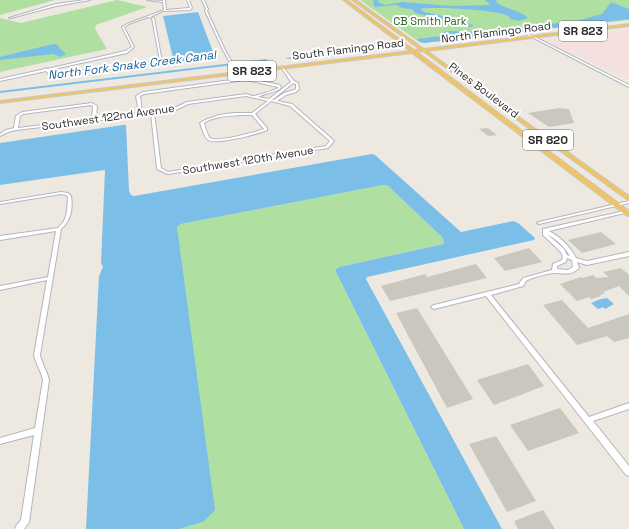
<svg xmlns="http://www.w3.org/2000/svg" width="629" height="529" font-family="'Space Grotesk',sans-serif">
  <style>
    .medical { fill: #f3e0df }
    .green { fill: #b0e0a1 }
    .water { fill: #7bbfe8 }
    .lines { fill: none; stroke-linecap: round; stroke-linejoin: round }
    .canal { fill: #7bbfe8; fill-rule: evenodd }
    .building { fill: #c9c7be }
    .minor-casing { stroke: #b4b5bf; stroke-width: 2 }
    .trunk-casing { stroke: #c8c8c8; stroke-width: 2 }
    .minor { fill: #fff; fill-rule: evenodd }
    .trunk { fill: #eec467; fill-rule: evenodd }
    .labels { text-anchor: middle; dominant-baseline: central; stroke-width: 4; stroke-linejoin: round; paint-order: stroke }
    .far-park-label { font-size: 11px; fill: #276720; stroke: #fff }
    .far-street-label { font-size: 11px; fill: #2d2d2d; stroke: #fff }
    .shield { fill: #fff; stroke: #6c6c6c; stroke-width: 1 }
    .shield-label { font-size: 12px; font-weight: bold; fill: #2d2d2d }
    .far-water-label { font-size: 12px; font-style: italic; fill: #175e97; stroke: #fff }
  </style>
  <rect width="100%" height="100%" fill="#ede9e0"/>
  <path class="medical" d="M 629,29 L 629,80 L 545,40 Z"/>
  <path class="green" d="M 0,0 L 55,0 L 0,15 Z
    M 117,0 L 147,7 L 96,25 L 95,29 L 107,49 L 0,72 L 0,18 L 21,23 Z
    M 360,0 L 629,0 L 629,20 L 424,43 L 419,42 Z
    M 383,185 L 387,185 L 443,238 L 444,244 L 339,267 L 335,270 L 464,529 L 179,529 L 203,522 L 177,227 L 181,224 Z"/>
  <path class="water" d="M 373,0 L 379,0 L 378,2 L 385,5 L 402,2 L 452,6 L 490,5 L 485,0 L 498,0 L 495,1 C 505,10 519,9 528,18 L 519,21 L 510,19 L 509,16 C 497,10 434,6 420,9 L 424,12 L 456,19 L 473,25 L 472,27 L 457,26 L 441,19 L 415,13 L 412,9 L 402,8 L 396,5 L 376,7 L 374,6 Z
    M 611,2 L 629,9 L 629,19 L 424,43 L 420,42 L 417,39 L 441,36 L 444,32 L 449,31 L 475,32 L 576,21 L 602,14 Z
    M 198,12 L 215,57 L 174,62 L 163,16 Z
    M 53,44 L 56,44 L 66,54 L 60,57 L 53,54 L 0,60 L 0,57 Z
    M 123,125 L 126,125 L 129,191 L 131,195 L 134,196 L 372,154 L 375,155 L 461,232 L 513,221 L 518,223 L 535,238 L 534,240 L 367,277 L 366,279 L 502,529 L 464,529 L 335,270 L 339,267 L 444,244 L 443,238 L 387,185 L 383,185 L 181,224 L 177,227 L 215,510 L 203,522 L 179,529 L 86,529 L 99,276 L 103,267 L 101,263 L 105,170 L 0,185 L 0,143 Z
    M 607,298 L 614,304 L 605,309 L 603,307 L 598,309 L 591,303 L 601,299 Z"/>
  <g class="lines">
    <path class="canal" d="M 393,44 L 394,46 L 334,53 L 332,52 Z
      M 322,53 L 323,55 L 288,59 L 286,58 Z
      M 266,59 L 267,59 L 267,61 L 0,93 L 0,91 Z"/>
  </g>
  <path class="building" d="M 559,108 L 569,109 L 574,123 L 549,127 L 528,113 Z
    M 488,128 L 497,135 L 488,136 L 479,129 Z
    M 601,232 L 616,244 L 582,253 L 568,240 Z
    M 529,248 L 542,262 L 505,271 L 494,258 Z
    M 476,264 L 487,278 L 390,301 L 381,286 L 425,274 L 427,277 Z
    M 621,268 L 629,275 L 629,296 L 619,286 L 603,292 L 605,293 L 600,295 L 601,296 L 591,299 L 589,297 L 577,301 L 560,284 L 581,277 L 583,278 L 593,275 L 596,278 L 609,277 L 603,272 Z
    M 562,300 L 588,328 L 629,314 L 629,338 L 614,342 L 607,336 L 577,345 L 543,305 Z
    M 417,308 L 473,399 L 447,408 L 396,313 Z
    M 528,364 L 544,386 L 494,405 L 477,380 Z
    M 560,408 L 579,433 L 528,451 L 510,425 Z
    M 496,436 L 536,501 L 507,512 L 469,444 Z
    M 543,510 L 555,529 L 518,529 L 514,521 Z"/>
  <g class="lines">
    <defs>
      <path id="minor" d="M 85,0 L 90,0 L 56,6 L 11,18 L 9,18 L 56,4 Z
        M 147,0 L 163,1 L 163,0 L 165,0 L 166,10 L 189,8 L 190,8 L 187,0 L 189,0 L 192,8 L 190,10 L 163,11 L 150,17 L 154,18 L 162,62 L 159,63 L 57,76 L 50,75 L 46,71 L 0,81 L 0,79 L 45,69 L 46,68 L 47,69 L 125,51 L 132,47 L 122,27 L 127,24 L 164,10 L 163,2 ZM 148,17 L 152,18 L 160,61 L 57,74 L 52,73 L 49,70 L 127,53 L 134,47 L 124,27 L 129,24 Z
        M 202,0 L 204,0 L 208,9 L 207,11 L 225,50 L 236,69 L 236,70 L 234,69 L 223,50 L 205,11 L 206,9 Z
        M 527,33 L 629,85 L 629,87 L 526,34 Z
        M 282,66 L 294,81 L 298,83 L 299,89 L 296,92 L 286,95 L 277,101 L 292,104 L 333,140 L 334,141 L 328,148 L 168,174 L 157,169 L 151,114 L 16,130 L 8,132 L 0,136 L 0,134 L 6,130 L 14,128 L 16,116 L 22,112 L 92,103 L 97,106 L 96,118 L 139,113 L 136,96 L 143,92 L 246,78 L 280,85 L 281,88 C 274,93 265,93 258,97 L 269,99 L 291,82 L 281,67 ZM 246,80 L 278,87 L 278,88 C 275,90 256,96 253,96 C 250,95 248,95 246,94 L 187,102 L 174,108 L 142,113 L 140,96 L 144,94 ZM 293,83 L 296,84 L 296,89 L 294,90 L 284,93 L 274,100 L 272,100 ZM 246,96 L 268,101 L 252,113 L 234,113 L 219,115 L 205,120 L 200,123 C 202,128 204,137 208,140 C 217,145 258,134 267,130 L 267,128 L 255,114 L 271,101 L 290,106 L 330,141 L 326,146 L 168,172 L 161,168 L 154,113 L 176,110 L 188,104 ZM 91,105 L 93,106 L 92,119 L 18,128 L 20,116 L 23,114 ZM 242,115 L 252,115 L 264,129 C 256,132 217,143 210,138 C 208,136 205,127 204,123 C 214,116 229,116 242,115 Z
        M 61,192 L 68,193 L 71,196 C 73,208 71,221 61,229 L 40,355 C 42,364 47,371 49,380 L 29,522 L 24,529 L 15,529 L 16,526 L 21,520 L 34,435 L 0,444 L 0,438 L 35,428 L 43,380 C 41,371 36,364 34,355 L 47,280 L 0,290 L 0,286 L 48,277 L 56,231 L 0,240 L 0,236 L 58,228 C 68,219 67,210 68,197 L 66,195 L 61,194 L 0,204 L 0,202 Z
        M 629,201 L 629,203 L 539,224 L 537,223 L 539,222 Z
        M 629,210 L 629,212 L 549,231 C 560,237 570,246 576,258 L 587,261 L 629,252 L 629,256 L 587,265 L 577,262 L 579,268 C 571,276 564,273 554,273 C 549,273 530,278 526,281 C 525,282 524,285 523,286 L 491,295 L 589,417 L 629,403 L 629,409 L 593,421 L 629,466 L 629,476 L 626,475 L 486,296 L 434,309 L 432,308 L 431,307 L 432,306 L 434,305 L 519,284 L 523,278 L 552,270 L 553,264 L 562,260 L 563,256 L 560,251 L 543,235 L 543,229 ZM 547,234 C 556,239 564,246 570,256 L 567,255 L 564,249 ZM 567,258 L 572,260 L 573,267 L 568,270 L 557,269 L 557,266 L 566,262 Z"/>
      <path id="trunk" d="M 343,0 L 347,0 L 414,50 L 420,49 L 352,0 L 356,0 L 424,49 L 629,24 L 629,26 L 427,51 L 629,196 L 629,201 L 423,51 L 417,52 L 629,211 L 629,216 L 627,216 L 412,53 L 0,103 L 0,101 L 410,51 Z"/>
    </defs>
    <use href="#minor" class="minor-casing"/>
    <use href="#trunk" class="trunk-casing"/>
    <use href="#minor" class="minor"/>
    <use href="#trunk" class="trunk"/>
  </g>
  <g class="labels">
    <g class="far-park-label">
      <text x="430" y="21">CB Smith Park</text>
    </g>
    <g class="far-street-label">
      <text transform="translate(496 32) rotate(-7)">North Flamingo Road</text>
      <text transform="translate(348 49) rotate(-7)">South Flamingo Road</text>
      <text transform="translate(484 90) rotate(37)">Pines Boulevard</text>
      <text transform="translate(108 117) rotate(-8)">Southwest 122nd Avenue</text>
      <text transform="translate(248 160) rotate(-9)">Southwest 120th Avenue</text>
    </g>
    <g class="shield">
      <rect x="559" y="21" width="48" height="20" rx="3"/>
      <rect x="228" y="61" width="48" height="20" rx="3"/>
      <rect x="523" y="130" width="50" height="20" rx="3"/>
    </g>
    <g class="shield-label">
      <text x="583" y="31">SR 823</text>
      <text x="252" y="71">SR 823</text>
      <text x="548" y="140">SR 820</text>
    </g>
    <g class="far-water-label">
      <text transform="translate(132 65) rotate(-7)">North Fork Snake Creek Canal</text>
    </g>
  </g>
</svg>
